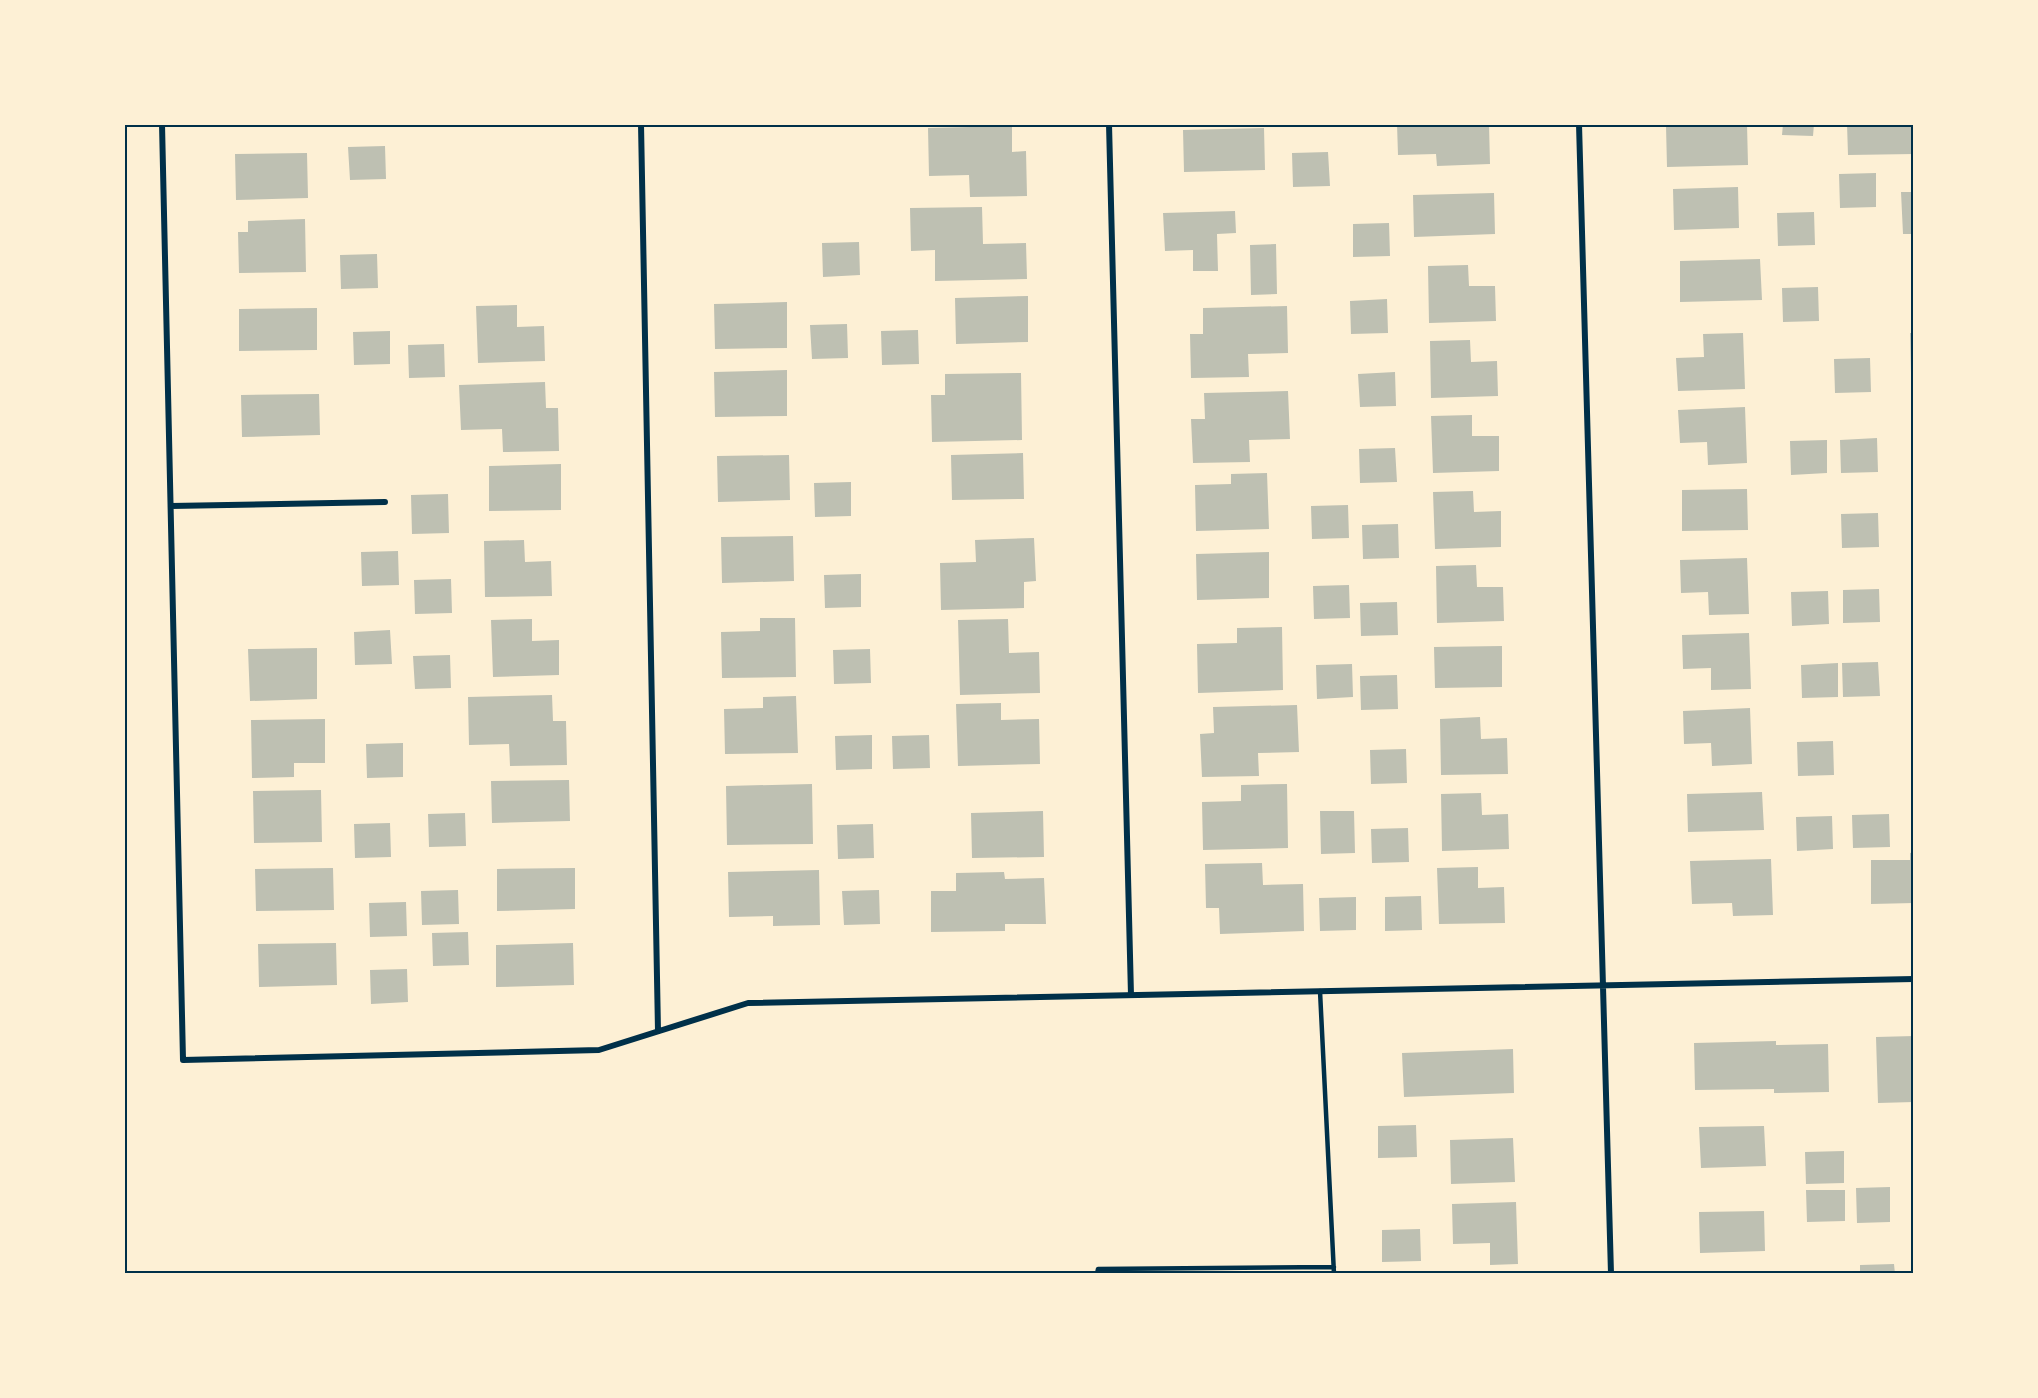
<svg xmlns="http://www.w3.org/2000/svg" width="2038" height="1398" font-family="Poppins,sans-serif">
  <style>
    .building { fill: #bec0b2 }
    .lines { fill: none; stroke-linecap: round; stroke-linejoin: round }
    .service { stroke: #003049; stroke-width: 4.5 }
    .minor { stroke: #003049; stroke-width: 6 }
    .neatline { fill: none; stroke: #003049; stroke-width: 2 }
  </style>
  <rect width="100%" height="100%" fill="#fdf0d5"/>
  <path class="building" d="M 1397,124 L 1489,124 L 1490,164 L 1437,166 L 1436,154 L 1398,155 Z
    M 1747,124 L 1748,165 L 1667,167 L 1666,126 Z
    M 1783,124 L 1814,124 L 1813,136 L 1782,135 Z
    M 1847,124 L 1914,124 L 1914,154 L 1848,155 Z
    M 1012,126 L 1012,152 L 1026,151 L 1027,196 L 970,197 L 969,175 L 929,176 L 928,128 Z
    M 1264,128 L 1265,170 L 1184,172 L 1183,130 Z
    M 385,146 L 386,179 L 350,180 L 348,147 Z
    M 1328,152 L 1330,186 L 1293,187 L 1292,153 Z
    M 307,153 L 308,198 L 236,200 L 235,154 Z
    M 1876,173 L 1876,207 L 1840,208 L 1839,174 Z
    M 1738,187 L 1739,228 L 1674,230 L 1673,189 Z
    M 1901,192 L 1914,192 L 1914,234 L 1903,234 Z
    M 1494,193 L 1495,234 L 1414,237 L 1413,195 Z
    M 982,207 L 983,244 L 1026,243 L 1027,279 L 935,281 L 935,250 L 911,251 L 910,208 Z
    M 1235,211 L 1236,233 L 1217,234 L 1218,271 L 1193,271 L 1193,250 L 1165,251 L 1163,213 Z
    M 1814,212 L 1815,245 L 1778,246 L 1777,213 Z
    M 305,219 L 306,272 L 239,273 L 238,232 L 248,232 L 248,221 Z
    M 1389,223 L 1390,256 L 1353,257 L 1353,224 Z
    M 859,242 L 860,275 L 823,277 L 822,243 Z
    M 1276,244 L 1277,294 L 1251,295 L 1250,245 Z
    M 377,254 L 378,288 L 341,289 L 340,255 Z
    M 1760,259 L 1762,300 L 1680,302 L 1680,261 Z
    M 1468,265 L 1469,286 L 1495,286 L 1496,321 L 1429,323 L 1428,266 Z
    M 1818,287 L 1819,321 L 1783,322 L 1782,288 Z
    M 1028,296 L 1028,342 L 956,344 L 955,298 Z
    M 1387,299 L 1388,333 L 1351,334 L 1350,301 Z
    M 787,302 L 787,348 L 715,349 L 714,304 Z
    M 517,305 L 517,327 L 544,326 L 545,361 L 478,363 L 476,306 Z
    M 1287,306 L 1288,353 L 1248,354 L 1249,377 L 1191,378 L 1190,334 L 1203,334 L 1203,308 Z
    M 317,308 L 317,350 L 239,351 L 239,309 Z
    M 847,324 L 848,358 L 812,359 L 810,325 Z
    M 918,330 L 919,364 L 882,365 L 881,331 Z
    M 390,331 L 390,364 L 354,365 L 353,332 Z
    M 1743,333 L 1745,389 L 1678,391 L 1676,358 L 1704,357 L 1703,334 Z
    M 1910,333 L 1914,333 L 1914,373 L 1911,373 Z
    M 1470,340 L 1471,362 L 1497,361 L 1498,396 L 1431,398 L 1430,341 Z
    M 444,344 L 445,377 L 409,378 L 408,345 Z
    M 1870,358 L 1871,392 L 1835,393 L 1834,359 Z
    M 787,370 L 787,416 L 715,417 L 714,372 Z
    M 1395,372 L 1396,406 L 1360,407 L 1358,374 Z
    M 1021,373 L 1022,440 L 932,442 L 931,395 L 945,395 L 945,374 Z
    M 545,382 L 546,408 L 558,408 L 559,451 L 503,452 L 502,429 L 461,430 L 459,385 Z
    M 1288,391 L 1290,439 L 1249,440 L 1250,462 L 1193,463 L 1191,419 L 1205,419 L 1204,393 Z
    M 319,394 L 320,435 L 242,437 L 241,395 Z
    M 1745,407 L 1747,463 L 1708,465 L 1707,442 L 1680,443 L 1678,410 Z
    M 1472,415 L 1472,436 L 1499,436 L 1499,471 L 1433,473 L 1431,416 Z
    M 1877,438 L 1878,472 L 1841,473 L 1840,440 Z
    M 1827,440 L 1827,473 L 1791,475 L 1790,441 Z
    M 1395,448 L 1397,482 L 1360,483 L 1359,449 Z
    M 1023,453 L 1024,499 L 952,500 L 951,455 Z
    M 789,455 L 790,500 L 718,502 L 717,456 Z
    M 561,464 L 561,510 L 489,511 L 489,466 Z
    M 1267,473 L 1269,529 L 1196,531 L 1195,485 L 1231,484 L 1231,474 Z
    M 851,482 L 851,516 L 815,517 L 814,483 Z
    M 1747,489 L 1748,530 L 1682,531 L 1682,490 Z
    M 1473,491 L 1474,512 L 1501,511 L 1501,547 L 1435,549 L 1433,492 Z
    M 448,494 L 449,533 L 412,534 L 411,495 Z
    M 1348,505 L 1349,538 L 1312,539 L 1311,506 Z
    M 1878,513 L 1879,547 L 1842,548 L 1841,514 Z
    M 1398,524 L 1399,558 L 1363,559 L 1362,525 Z
    M 793,536 L 794,581 L 722,583 L 721,537 Z
    M 1034,538 L 1036,581 L 1024,582 L 1024,608 L 941,610 L 940,563 L 976,562 L 975,540 Z
    M 524,540 L 525,562 L 551,561 L 552,596 L 485,597 L 484,541 Z
    M 398,551 L 399,585 L 362,586 L 361,552 Z
    M 1269,552 L 1269,598 L 1197,600 L 1196,554 Z
    M 1747,558 L 1749,614 L 1709,615 L 1708,592 L 1681,593 L 1680,560 Z
    M 1476,565 L 1477,587 L 1503,587 L 1504,621 L 1437,623 L 1436,566 Z
    M 861,574 L 861,607 L 825,608 L 824,575 Z
    M 451,579 L 452,613 L 415,614 L 414,580 Z
    M 1349,585 L 1350,618 L 1314,619 L 1313,586 Z
    M 1879,589 L 1880,622 L 1843,623 L 1843,590 Z
    M 1828,591 L 1829,624 L 1792,626 L 1791,592 Z
    M 1397,602 L 1398,635 L 1361,636 L 1360,603 Z
    M 760,618 L 795,618 L 796,677 L 722,678 L 721,632 L 760,631 Z
    M 532,619 L 532,641 L 559,640 L 559,675 L 493,677 L 491,620 Z
    M 1008,619 L 1009,653 L 1039,652 L 1040,693 L 960,695 L 958,620 Z
    M 1282,627 L 1283,690 L 1198,693 L 1197,644 L 1237,643 L 1237,628 Z
    M 390,630 L 392,664 L 355,665 L 354,632 Z
    M 1749,633 L 1751,689 L 1711,690 L 1711,668 L 1683,669 L 1682,635 Z
    M 1502,646 L 1502,687 L 1435,688 L 1434,647 Z
    M 317,648 L 317,699 L 250,701 L 248,649 Z
    M 870,649 L 871,683 L 834,684 L 833,650 Z
    M 450,655 L 451,688 L 415,689 L 413,656 Z
    M 1878,662 L 1880,696 L 1843,697 L 1842,663 Z
    M 1838,663 L 1838,697 L 1802,698 L 1801,665 Z
    M 1352,664 L 1353,697 L 1317,699 L 1316,665 Z
    M 1397,675 L 1398,709 L 1361,710 L 1360,676 Z
    M 552,695 L 553,721 L 566,721 L 567,765 L 510,766 L 509,744 L 469,745 L 468,697 Z
    M 796,696 L 798,753 L 725,754 L 724,709 L 763,708 L 763,697 Z
    M 1001,703 L 1001,720 L 1039,719 L 1040,764 L 958,766 L 956,704 Z
    M 1297,705 L 1299,752 L 1258,753 L 1259,776 L 1202,777 L 1200,734 L 1214,733 L 1213,707 Z
    M 1750,708 L 1752,764 L 1712,766 L 1711,743 L 1684,744 L 1683,711 Z
    M 1480,717 L 1481,739 L 1507,738 L 1508,774 L 1441,775 L 1440,719 Z
    M 325,719 L 325,763 L 294,763 L 294,777 L 252,778 L 251,720 Z
    M 872,735 L 872,769 L 836,770 L 835,736 Z
    M 929,735 L 930,768 L 893,769 L 892,736 Z
    M 1833,741 L 1834,775 L 1798,776 L 1797,742 Z
    M 403,743 L 403,777 L 367,778 L 366,744 Z
    M 1406,749 L 1407,783 L 1371,784 L 1370,750 Z
    M 569,780 L 570,821 L 492,823 L 491,781 Z
    M 812,784 L 813,844 L 727,845 L 726,786 Z
    M 1287,784 L 1288,848 L 1203,850 L 1202,802 L 1241,801 L 1241,785 Z
    M 321,790 L 322,842 L 254,843 L 253,791 Z
    M 1762,792 L 1764,830 L 1688,832 L 1687,794 Z
    M 1481,793 L 1482,815 L 1508,814 L 1509,849 L 1442,851 L 1441,794 Z
    M 1043,811 L 1044,857 L 972,858 L 971,813 Z
    M 1320,811 L 1354,811 L 1355,853 L 1321,854 Z
    M 465,813 L 466,846 L 429,847 L 428,814 Z
    M 1889,814 L 1890,847 L 1853,848 L 1852,815 Z
    M 1832,816 L 1833,849 L 1797,851 L 1796,817 Z
    M 390,823 L 391,857 L 355,858 L 354,824 Z
    M 873,824 L 874,858 L 838,859 L 837,825 Z
    M 1408,828 L 1409,862 L 1372,863 L 1371,829 Z
    M 1914,852 L 1914,903 L 1871,904 L 1871,860 L 1910,860 L 1910,853 Z
    M 1771,859 L 1773,915 L 1733,916 L 1732,903 L 1692,904 L 1690,861 Z
    M 1262,863 L 1263,885 L 1303,884 L 1304,931 L 1220,934 L 1219,908 L 1206,908 L 1205,864 Z
    M 1478,867 L 1478,888 L 1504,887 L 1505,923 L 1439,924 L 1437,868 Z
    M 333,868 L 334,910 L 256,911 L 255,869 Z
    M 575,868 L 575,909 L 497,911 L 497,869 Z
    M 819,870 L 820,925 L 773,926 L 773,916 L 729,917 L 728,872 Z
    M 1004,872 L 1005,879 L 1044,878 L 1046,924 L 1005,924 L 1005,931 L 931,932 L 931,891 L 956,891 L 956,873 Z
    M 458,890 L 459,924 L 422,925 L 421,891 Z
    M 879,890 L 880,924 L 844,925 L 842,891 Z
    M 1421,896 L 1422,930 L 1385,931 L 1385,897 Z
    M 1356,897 L 1356,930 L 1320,931 L 1319,898 Z
    M 406,902 L 407,936 L 370,937 L 369,903 Z
    M 468,932 L 469,965 L 433,966 L 432,933 Z
    M 336,943 L 337,985 L 259,987 L 258,944 Z
    M 573,943 L 574,985 L 496,987 L 496,945 Z
    M 407,969 L 408,1002 L 371,1004 L 370,970 Z
    M 1914,1036 L 1914,1102 L 1878,1103 L 1876,1037 Z
    M 1776,1041 L 1776,1045 L 1828,1044 L 1829,1092 L 1774,1093 L 1774,1089 L 1695,1090 L 1694,1043 Z
    M 1513,1049 L 1514,1093 L 1404,1097 L 1402,1053 Z
    M 1416,1125 L 1417,1157 L 1378,1158 L 1378,1126 Z
    M 1764,1126 L 1766,1166 L 1701,1168 L 1699,1127 Z
    M 1513,1138 L 1515,1182 L 1451,1184 L 1450,1140 Z
    M 1844,1151 L 1844,1183 L 1806,1184 L 1805,1152 Z
    M 1890,1187 L 1890,1222 L 1857,1223 L 1856,1188 Z
    M 1806,1190 L 1845,1190 L 1845,1221 L 1807,1222 Z
    M 1516,1202 L 1518,1264 L 1490,1265 L 1490,1243 L 1453,1244 L 1452,1204 Z
    M 1764,1211 L 1765,1251 L 1700,1253 L 1699,1212 Z
    M 1420,1229 L 1421,1261 L 1382,1262 L 1382,1230 Z
    M 1894,1264 L 1895,1274 L 1860,1274 L 1860,1265 Z"/>
  <g class="lines">
    <path class="service" d="M 1320,991 L 1334,1274
      M 1097,1274 L 1098,1269 L 1334,1267"/>
    <path class="minor" d="M 162,124 L 183,1060 L 599,1050 L 748,1003 L 1914,979
      M 641,124 L 658,1031
      M 1109,124 L 1131,995
      M 1579,124 L 1611,1274
      M 171,506 L 385,502"/>
  </g>
  <rect width="2038" height="1398" fill="none" stroke="#fdf0d5" stroke-width="252"/>
  <rect x="126" y="126" width="1786" height="1146" class="neatline"/>
</svg>
